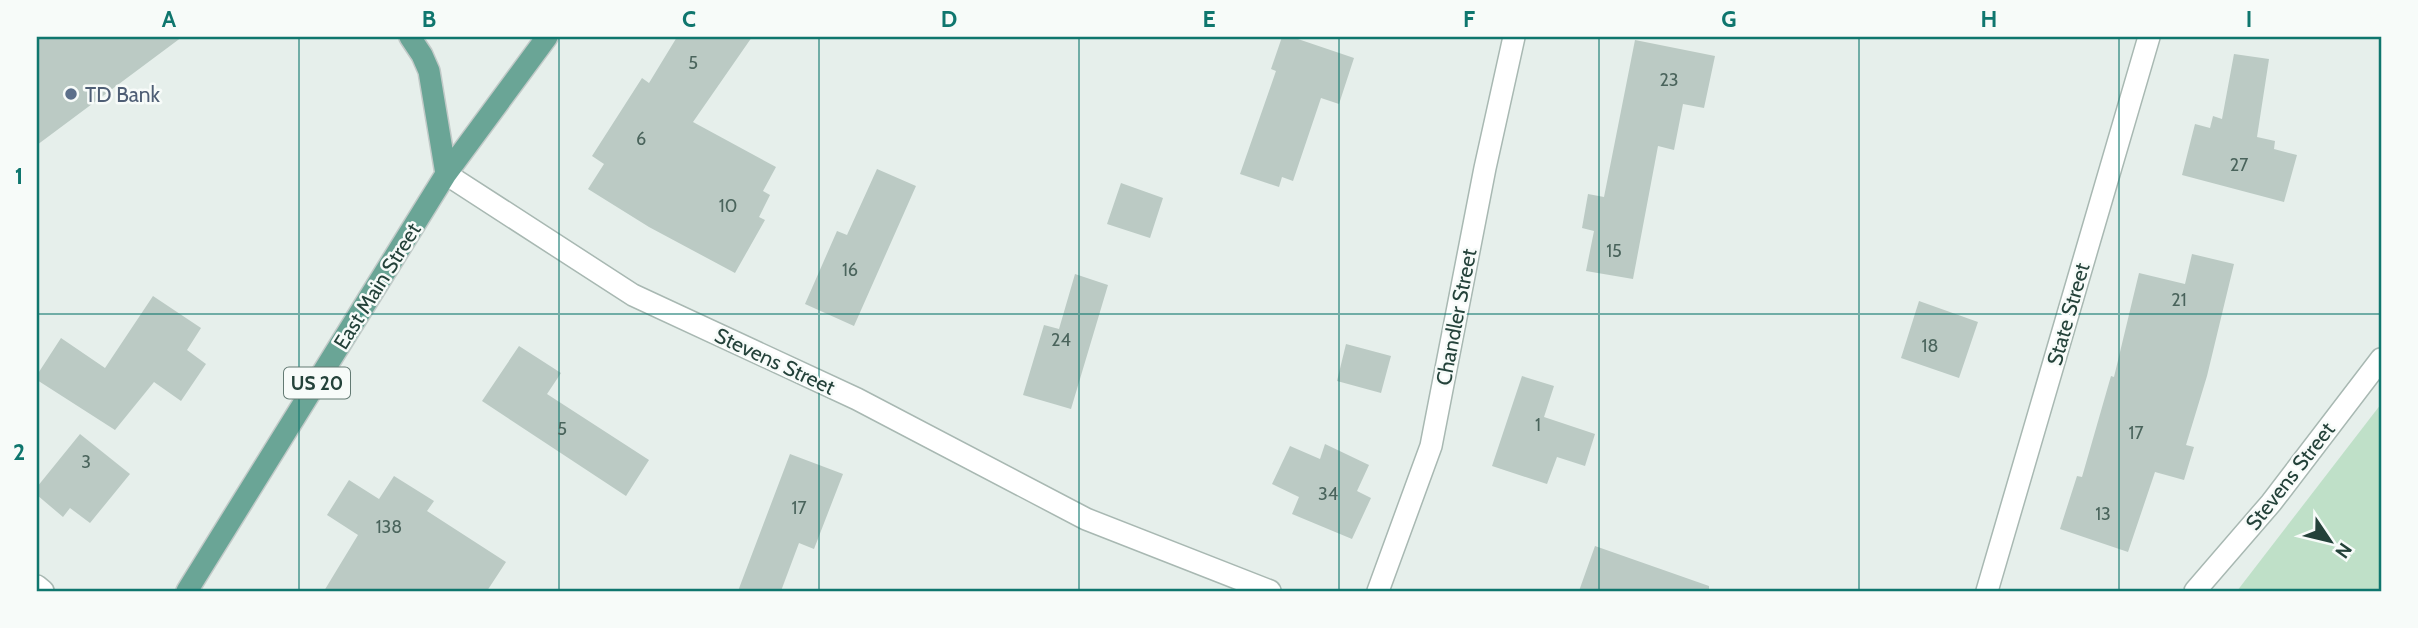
<svg xmlns="http://www.w3.org/2000/svg" width="2418" height="628" font-family="Cabin,sans-serif">
  <style>
    .green { fill: #bfe0c8 }
    .building { fill: #bbcac4 }
    .lines { fill: none; stroke-linecap: round; stroke-linejoin: round }
    .minor-casing { stroke: #a8b8b2; stroke-width: 24 }
    .major-casing { stroke: #c2cac8; stroke-width: 24 }
    .minor { stroke: #fff; stroke-width: 21 }
    .major { stroke: #6aa596; stroke-width: 21 }
    .grid { fill: none; stroke: #0f766e; stroke-width: 2; stroke-opacity: 0.55 }
    .service-dot { fill: #5c6f8a; stroke: #f7fbf9; stroke-width: 2.5 }
    .labels { text-anchor: middle; dominant-baseline: central; stroke-width: 5; stroke-linejoin: round; paint-order: stroke }
    .number-label { font-size: 18px; fill: #4a645c }
    .shield { fill: #f7fbf9; stroke: #637a73; stroke-width: 2 }
    .shield-label { font-size: 19px; font-weight: bold; fill: #24423a }
    .service-label { font-size: 21px; fill: #4e5e75; stroke: #f7fbf9; text-anchor: start }
    .street-label { font-size: 21px; fill: #24423a; stroke: #f7fbf9 }
    .neatline { fill: none; stroke: #0f766e; stroke-width: 2.5 }
    .grid-label { font-size: 23px; text-anchor: middle; font-weight: bold; fill: #0f766e }
  </style>
  <rect width="100%" height="100%" fill="#e6efeb"/>
  <path class="green" d="M 2381,404 L 2381,591 L 2237,591 Z"/>
  <path class="building" d="M 37,37 L 182,37 L 37,145 Z
    M 677,37 L 752,37 L 693,122 L 776,167 L 763,191 L 770,195 L 759,217 L 765,220 L 735,273 L 649,227 L 588,189 L 604,164 L 592,156 L 642,78 L 649,83 Z
    M 1282,37 L 1292,37 L 1354,58 L 1339,104 L 1321,98 L 1293,181 L 1282,177 L 1279,187 L 1240,174 L 1276,71 L 1271,69 Z
    M 1635,40 L 1715,56 L 1704,108 L 1683,104 L 1674,150 L 1658,146 L 1633,279 L 1586,271 L 1594,231 L 1582,228 L 1588,194 L 1604,197 Z
    M 2234,54 L 2269,59 L 2257,137 L 2275,141 L 2274,149 L 2297,155 L 2284,202 L 2182,175 L 2195,124 L 2210,128 L 2213,116 L 2222,119 Z
    M 877,169 L 916,186 L 854,326 L 805,304 L 837,231 L 847,235 Z
    M 1121,183 L 1163,198 L 1150,238 L 1107,224 Z
    M 2192,254 L 2234,264 L 2207,376 L 2186,445 L 2194,447 L 2184,480 L 2155,472 L 2128,552 L 2060,529 L 2077,476 L 2082,477 L 2111,376 L 2114,377 L 2139,273 L 2185,284 Z
    M 1075,274 L 1108,285 L 1071,409 L 1023,395 L 1044,325 L 1059,329 Z
    M 153,296 L 201,328 L 187,350 L 206,364 L 181,401 L 154,382 L 115,430 L 37,380 L 37,375 L 61,338 L 105,368 Z
    M 1919,301 L 1978,322 L 1959,378 L 1901,358 Z
    M 1346,344 L 1391,356 L 1381,393 L 1337,381 Z
    M 519,346 L 561,373 L 547,394 L 649,460 L 626,496 L 482,401 Z
    M 1522,376 L 1554,386 L 1544,417 L 1595,434 L 1585,466 L 1557,457 L 1547,484 L 1492,466 Z
    M 80,434 L 130,474 L 90,523 L 70,508 L 63,517 L 37,495 L 37,487 Z
    M 1325,444 L 1369,465 L 1357,491 L 1371,498 L 1352,539 L 1292,514 L 1299,497 L 1272,484 L 1290,446 L 1320,459 Z
    M 790,454 L 843,474 L 814,549 L 799,543 L 781,591 L 738,591 Z
    M 394,476 L 434,501 L 427,511 L 506,562 L 487,591 L 324,591 L 358,535 L 327,515 L 349,480 L 379,499 Z
    M 1595,546 L 1709,586 L 1709,591 L 1579,591 Z"/>
  <g class="lines">
    <defs>
      <path id="minor" d="M 446,174 L 633,295 L 857,399 L 1086,519 L 1270,591
        M 37,586 L 43,591
        M 1378,591 L 1431,446 L 1485,168 L 1514,37
        M 1987,591 L 2149,37
        M 2195,591 L 2271,503 L 2381,359"/>
      <path id="major" d="M 410,37 L 422,55 L 429,71 L 446,174
        M 187,591 L 446,174 L 547,37"/>
    </defs>
    <use href="#minor" class="minor-casing"/>
    <use href="#major" class="major-casing"/>
    <use href="#minor" class="minor"/>
    <use href="#major" class="major"/>
  </g>
  <path class="grid" d="M 299,37 L 299,591M 559,37 L 559,591M 819,37 L 819,591M 1079,37 L 1079,591M 1339,37 L 1339,591M 1599,37 L 1599,591M 1859,37 L 1859,591M 2119,37 L 2119,591M 37,314 L 2381,314"/>
  <circle class="service-dot" cx="71" cy="94" r="7"/>
  <g class="labels">
    <g class="number-label">
      <text x="693" y="63">5</text>
      <text x="1669" y="80">23</text>
      <text x="641" y="139">6</text>
      <text x="2239" y="165">27</text>
      <text x="728" y="206">10</text>
      <text x="1614" y="251">15</text>
      <text x="850" y="270">16</text>
      <text x="2179" y="300">21</text>
      <text x="1061" y="340">24</text>
      <text x="1930" y="346">18</text>
      <text x="1538" y="425">1</text>
      <text x="562" y="429">5</text>
      <text x="2136" y="433">17</text>
      <text x="86" y="462">3</text>
      <text x="1328" y="494">34</text>
      <text x="799" y="508">17</text>
      <text x="2103" y="514">13</text>
      <text x="389" y="527">138</text>
    </g>
    <rect class="shield" x="284" y="367.5" width="66" height="31" rx="5"/>
    <g class="shield-label">
      <text x="317" y="383">US 20</text>
    </g>
    <g class="service-label">
      <text x="85" y="94">TD Bank</text>
    </g>
    <g class="street-label">
      <text transform="translate(377 286) rotate(-58)">East Main Street</text>
      <text transform="translate(2068 314) rotate(-74)">State Street</text>
      <text transform="translate(1456 317) rotate(-79)">Chandler Street</text>
      <text transform="translate(775 361) rotate(25)">Stevens Street</text>
      <text transform="translate(2290 476) rotate(-52)">Stevens Street</text>
    </g>
  </g>
  <rect width="2418" height="628" fill="none" stroke="#f7fbf9" stroke-width="77"/>
  <g transform="translate(2330 541) rotate(125)" stroke="#f7fbf9" stroke-width="5" paint-order="stroke">
  <path d="M0-5L12 26L0 18L-12 26Z" fill="#24423a"/>
  <text y="-10" font-size="19" font-weight="bold" text-anchor="middle" fill="#24423a">N</text>
  </g>
  <rect x="38" y="38" width="2342" height="552" class="neatline"/>
  <g class="grid-label">
    <text x="169" y="27">A</text>
    <text x="429" y="27">B</text>
    <text x="689" y="27">C</text>
    <text x="949" y="27">D</text>
    <text x="1209" y="27">E</text>
    <text x="1469" y="27">F</text>
    <text x="1729" y="27">G</text>
    <text x="1989" y="27">H</text>
    <text x="2249" y="27">I</text>
    <text x="19" y="184">1</text>
    <text x="19" y="460">2</text>
  </g>
</svg>
